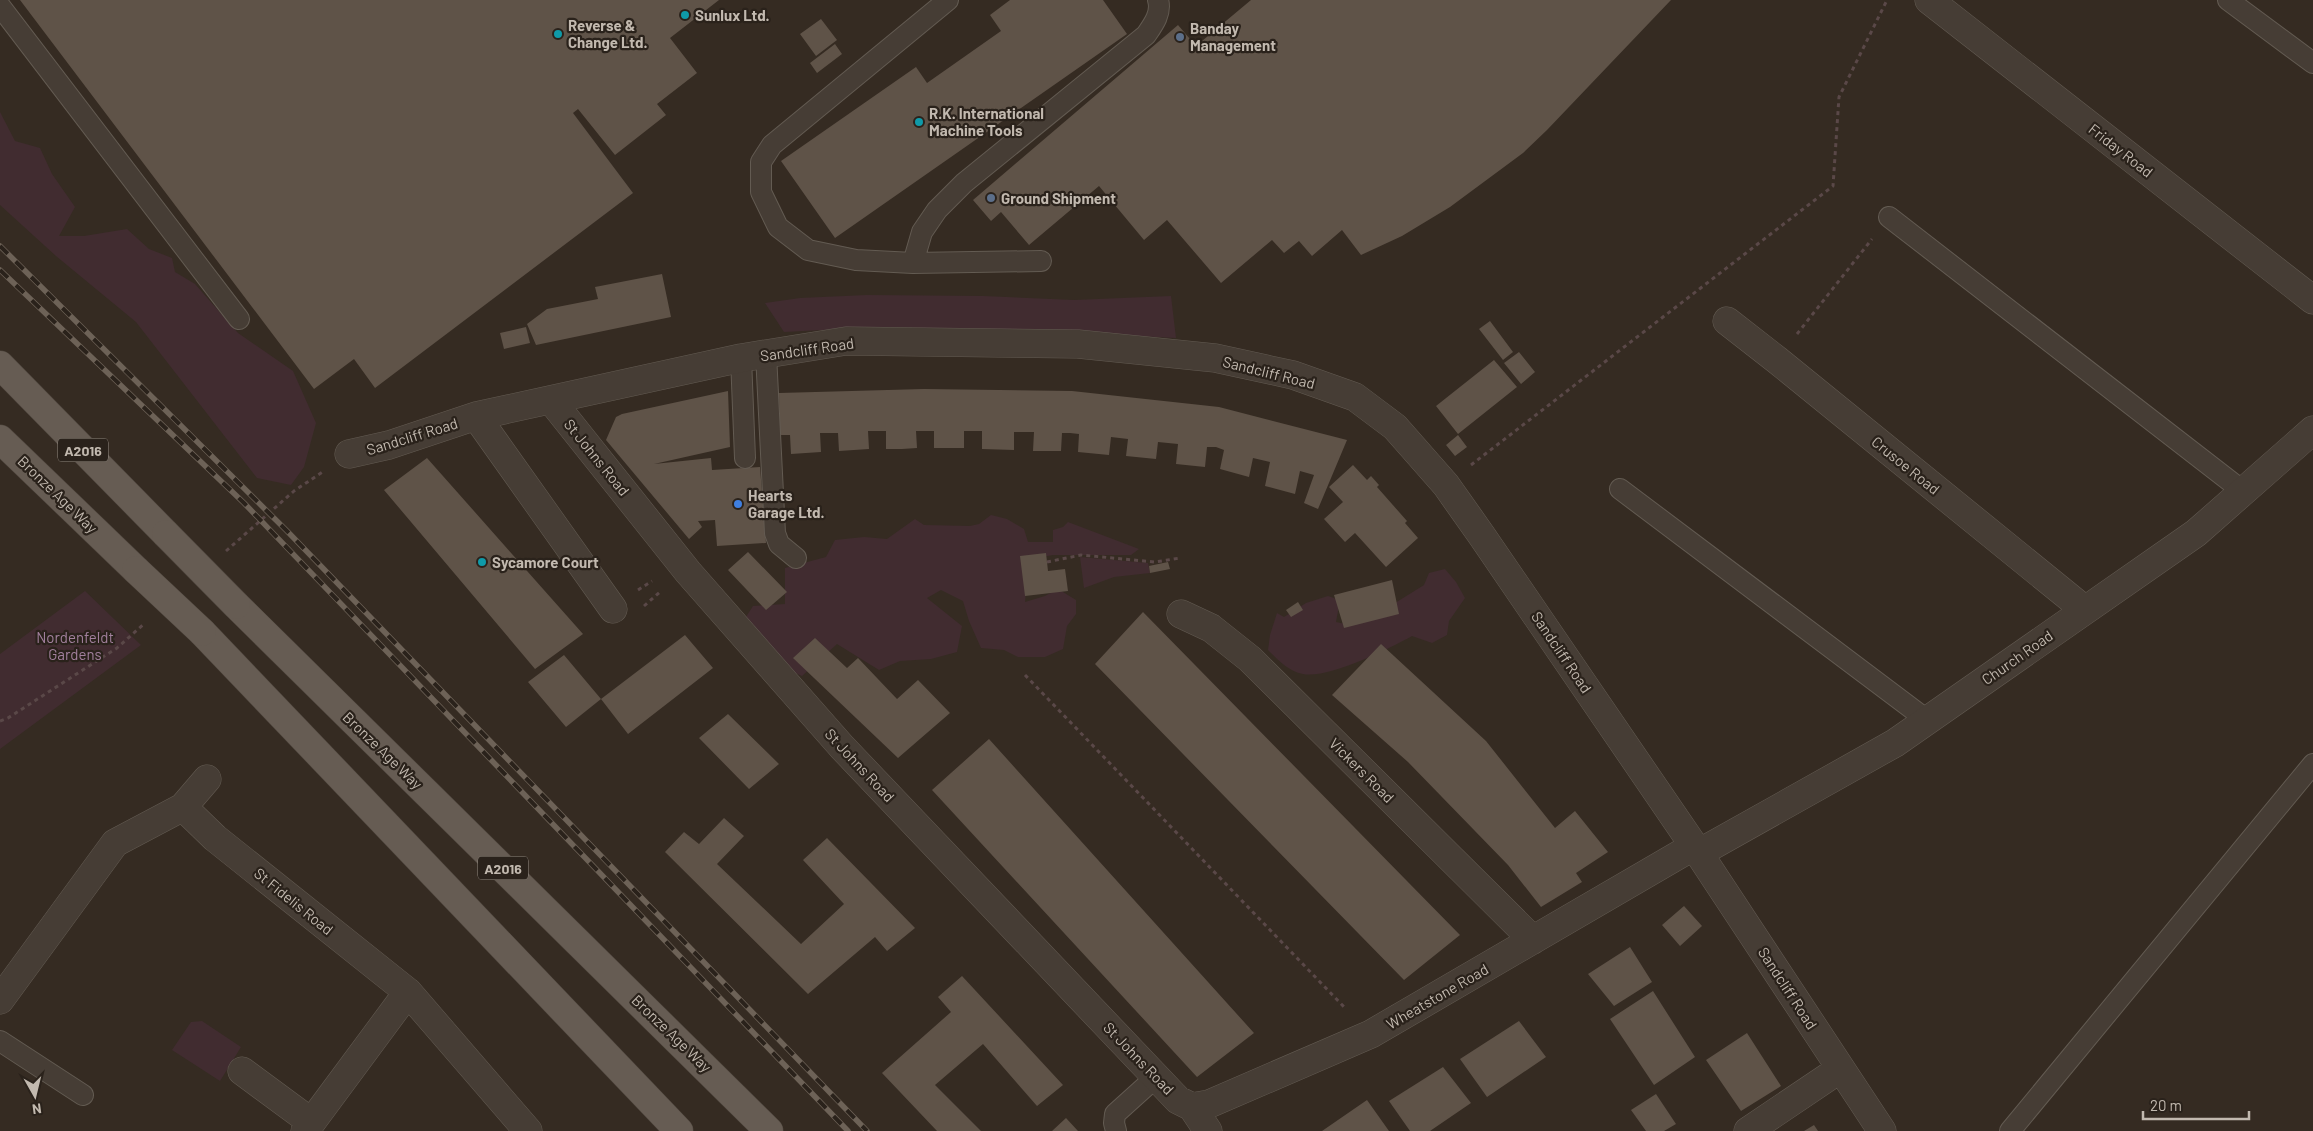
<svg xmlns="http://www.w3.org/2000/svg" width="2313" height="1131" font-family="Barlow,sans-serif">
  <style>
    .green { fill: #412c30 }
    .building { fill: #5f5348 }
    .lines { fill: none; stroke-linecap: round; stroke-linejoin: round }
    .lane-casing { stroke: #635b52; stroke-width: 22 }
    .street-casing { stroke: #635b52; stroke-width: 29 }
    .primary-casing { stroke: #4f463e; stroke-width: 29 }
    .path { stroke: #5a4848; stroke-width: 3; stroke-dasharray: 4 4; stroke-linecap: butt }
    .lane { stroke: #463d35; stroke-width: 20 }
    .street { stroke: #463d35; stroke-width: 28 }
    .primary { stroke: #665c53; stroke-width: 28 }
    .rail-casing { stroke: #6d6257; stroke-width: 5.5 }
    .rail { stroke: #2a221b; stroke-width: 4; stroke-dasharray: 11; stroke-linecap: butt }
    .primary-bridge-casing { stroke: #4f463e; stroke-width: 29; stroke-linecap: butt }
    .primary-bridge { stroke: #665c53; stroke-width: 28 }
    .culture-dot { fill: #0f9aa8; stroke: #2a221b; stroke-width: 2 }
    .service-dot { fill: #5c6f8a; stroke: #2a221b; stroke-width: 2 }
    .shop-dot { fill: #3f7fe0; stroke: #2a221b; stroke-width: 2 }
    .labels { text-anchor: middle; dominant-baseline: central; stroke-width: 4.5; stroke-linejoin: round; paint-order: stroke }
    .shield { fill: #2a221b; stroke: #948c83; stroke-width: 1 }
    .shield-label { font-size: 14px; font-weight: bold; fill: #c2b9af }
    .poi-label { font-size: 15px; font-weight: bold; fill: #c2b9af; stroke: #2a221b; text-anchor: start }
    .street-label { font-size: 15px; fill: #c2b9af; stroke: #2a221b }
    .park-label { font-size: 15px; fill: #a2809d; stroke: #2a221b }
  </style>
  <rect width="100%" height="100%" fill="#352b22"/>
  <path class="green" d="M 0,112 L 15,141 L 40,148 L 52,174 L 75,207 L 59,236 L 84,236 L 127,229 L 149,249 L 172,258 L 175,272 L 195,284 L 238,333 L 293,371 L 316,423 L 304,467 L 291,485 L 257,478 L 136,322 L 56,256 L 0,205 Z
    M 867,295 L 983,296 L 1074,300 L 1171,296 L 1176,338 L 1008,330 L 881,327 L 784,332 L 765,303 L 800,298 Z
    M 991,515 L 1007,519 L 1024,529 L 1028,542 L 1053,542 L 1053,530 L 1063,527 L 1068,522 L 1139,549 L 1131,555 L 1053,555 L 1029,559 L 1025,602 L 1045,596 L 1058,589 L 1076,600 L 1076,614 L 1067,626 L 1063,649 L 1045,657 L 1018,657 L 1004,650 L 981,648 L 969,621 L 963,601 L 941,590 L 927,598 L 962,626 L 957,652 L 931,659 L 900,661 L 879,670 L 837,644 L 802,676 L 780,666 L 744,620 L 753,606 L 785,604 L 785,568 L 826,557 L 835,540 L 864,537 L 887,539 L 915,519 L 924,525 L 970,526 L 979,524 Z
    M 1080,557 L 1148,563 L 1150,573 L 1114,577 L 1084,588 Z
    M 1445,569 L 1456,582 L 1465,598 L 1449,621 L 1447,635 L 1432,643 L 1412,636 C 1389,649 1328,679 1303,674 C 1288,671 1278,660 1268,650 L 1270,635 L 1277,613 L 1284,617 L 1306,603 L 1328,596 L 1340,600 L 1336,622 L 1350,625 L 1387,608 L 1424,585 L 1429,573 Z
    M 85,591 L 141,645 L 0,749 L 0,654 Z
    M 202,1021 L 241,1047 L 220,1081 L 172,1050 L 191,1022 Z"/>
  <path class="building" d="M 20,0 L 719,0 L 670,38 L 697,73 L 657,104 L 666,115 L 615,155 L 578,109 L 573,113 L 633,193 L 375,388 L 354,359 L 314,389 Z
    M 1010,0 L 1103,0 L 1127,34 L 835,238 L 781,161 L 916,67 L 927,83 L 1001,31 L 990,15 Z
    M 1251,0 L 1671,0 L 1547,130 L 1523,153 L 1450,207 L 1402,236 L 1361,255 L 1342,230 L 1312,256 L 1299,241 L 1284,253 L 1272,240 L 1221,283 L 1167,220 L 1144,240 L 1099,186 L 1029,245 L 1001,212 L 991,221 L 973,200 L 1178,25 L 1196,46 Z
    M 821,19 L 837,40 L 816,56 L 800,34 Z
    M 835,44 L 842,54 L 817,73 L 810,63 Z
    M 662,274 L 671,317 L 536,345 L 527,324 L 547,309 L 598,299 L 595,287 Z
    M 1490,321 L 1513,352 L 1503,360 L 1479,329 Z
    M 526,327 L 530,343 L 504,349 L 500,333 Z
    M 1519,352 L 1535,372 L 1521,384 L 1504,363 Z
    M 1494,360 L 1517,387 L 1458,434 L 1436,406 Z
    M 924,389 L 1072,391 L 1219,407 L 1347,440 L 1318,509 L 1304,503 L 1314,475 L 1300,471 L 1295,494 L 1265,486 L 1270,462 L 1253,458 L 1249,477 L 1220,469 L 1224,450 L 1216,447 L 1207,447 L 1205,467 L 1176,464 L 1178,444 L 1158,442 L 1156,459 L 1126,456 L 1128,439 L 1111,437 L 1109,455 L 1078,452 L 1079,434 L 1070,433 L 1062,433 L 1061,451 L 1033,451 L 1034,432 L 1014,432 L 1014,450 L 982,449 L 982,431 L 964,431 L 964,448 L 934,448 L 934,431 L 916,431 L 917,448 L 902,449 L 886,449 L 886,431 L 868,431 L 869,449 L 839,451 L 838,433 L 820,433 L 821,452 L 791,454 L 790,435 L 780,435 L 779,393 Z
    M 728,391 L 730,447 L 654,464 L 711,458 L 712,470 L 760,467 L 766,543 L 717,546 L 715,520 L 698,521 L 702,527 L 689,539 L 606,440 L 616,417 L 622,414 Z
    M 1458,435 L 1467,447 L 1455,456 L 1446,445 Z
    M 427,458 L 583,634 L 535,669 L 384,490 Z
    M 1353,465 L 1367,480 L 1371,476 L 1379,485 L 1377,487 L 1407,521 L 1405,523 L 1418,538 L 1386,567 L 1355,533 L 1345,542 L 1324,519 L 1343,502 L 1329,487 Z
    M 748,552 L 787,592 L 766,610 L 728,570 Z
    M 1046,553 L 1048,571 L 1065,569 L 1068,591 L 1025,596 L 1020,556 Z
    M 1168,562 L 1170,569 L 1150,573 L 1149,566 Z
    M 1392,580 L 1399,614 L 1344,628 L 1334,595 Z
    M 1298,602 L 1303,610 L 1291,617 L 1286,610 Z
    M 1143,612 L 1460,935 L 1404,980 L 1095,664 Z
    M 685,635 L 713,668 L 628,734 L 601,699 Z
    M 815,638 L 847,668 L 858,658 L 897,699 L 918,680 L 950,713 L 898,758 L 793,658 Z
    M 1381,644 L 1486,741 L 1555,828 L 1575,811 L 1608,852 L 1576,873 L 1582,882 L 1541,907 L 1508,865 L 1408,762 L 1332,695 Z
    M 564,655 L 601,699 L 566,727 L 528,682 Z
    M 728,714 L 779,764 L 749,789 L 699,738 Z
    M 989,739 L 1254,1033 L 1197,1077 L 932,790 Z
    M 724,818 L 744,836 L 717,864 L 801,944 L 844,904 L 803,860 L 827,838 L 915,928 L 887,951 L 875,937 L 808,994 L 665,852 L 684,832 L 699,844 Z
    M 1684,906 L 1702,926 L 1680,946 L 1662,925 Z
    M 1630,947 L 1652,982 L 1614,1006 L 1588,974 Z
    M 962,976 L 1063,1085 L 1037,1106 L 983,1044 L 935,1085 L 981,1131 L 937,1131 L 882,1073 L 951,1012 L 938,997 Z
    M 1653,991 L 1695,1057 L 1654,1085 L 1610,1019 Z
    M 1519,1021 L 1546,1057 L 1487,1097 L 1460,1059 Z
    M 1747,1033 L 1781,1086 L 1741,1111 L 1706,1060 Z
    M 1443,1067 L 1471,1103 L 1430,1131 L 1410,1131 L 1389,1101 Z
    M 1656,1094 L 1676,1124 L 1664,1131 L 1646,1131 L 1631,1110 Z
    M 1367,1100 L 1389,1131 L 1322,1131 Z
    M 1066,1118 L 1078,1131 L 1052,1131 Z
    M 1814,1125 L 1818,1131 L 1804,1131 Z"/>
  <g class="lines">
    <defs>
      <path id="lane" d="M 948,0 L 772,145 L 761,162 L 761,192 L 778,227 L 808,250 L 856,260 L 913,263 L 1041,261
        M 2228,0 L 2313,63
        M 0,6 L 239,319
        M 1889,217 L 2244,492
        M 913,263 L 922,232 L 937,210 L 964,183 L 1146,35 C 1153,25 1162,13 1158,0
        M 766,354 L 775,533 L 779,544 L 796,558
        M 741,358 L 745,458
        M 1620,489 L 1927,720
        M 0,1041 L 83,1095
        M 1116,1131 L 1114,1123 L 1115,1114 L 1156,1077
        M 2010,1131 L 2313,764"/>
      <path id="street" d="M 1929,0 L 2313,300
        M 1727,321 L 1777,360 L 2085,610
        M 551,400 L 688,572 L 842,747 L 1178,1100 L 1192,1107 L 1208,1131
        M 476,416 L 613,609
        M 349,454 L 389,445 L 476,416 L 741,358 L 846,341 L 1078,344 L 1215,358 L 1293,375 L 1355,397 L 1395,427 L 1446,485 L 1482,536 L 1694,846 L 1882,1131
        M 1181,614 L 1211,628 L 1250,659 L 1533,940
        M 183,807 L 207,779
        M 1699,853 L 1895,743 L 2196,533 L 2313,430
        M 0,1000 L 115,843 L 183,807 L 215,838 L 408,992 L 528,1131
        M 242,1071 L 311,1122
        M 1192,1107 L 1209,1104 L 1371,1034 L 1694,846
        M 305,1131 L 408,992
        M 1748,1131 L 1840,1069"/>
      <path id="primary" d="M 0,365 L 166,534
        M 0,439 L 136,570
        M 236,605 L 769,1131
        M 202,632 L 679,1131"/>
    </defs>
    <use href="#lane" class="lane-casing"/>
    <use href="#street" class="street-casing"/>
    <use href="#primary" class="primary-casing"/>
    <path class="path" d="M 1797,334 L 1872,239
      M 1471,465 L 1833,186 L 1839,97 L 1887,0
      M 226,551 L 294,491 L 324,471
      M 1047,562 L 1081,555 L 1155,562 L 1180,558
      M 638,590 L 652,581
      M 644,606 L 661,591
      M 1025,675 L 1346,1009
      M 0,721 L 8,718 L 117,648 L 145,623"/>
    <use href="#lane" class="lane"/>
    <use href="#street" class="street"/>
    <use href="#primary" class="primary"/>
    <defs>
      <path id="rail" d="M 0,246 L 287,531 L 867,1131
        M 0,270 L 244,503 L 848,1131"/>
    </defs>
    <use href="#rail" class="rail-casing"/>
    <use href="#rail" class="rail"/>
    <defs>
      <path id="primary-bridge" d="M 166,534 L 236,605
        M 136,570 L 202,632"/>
    </defs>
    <use href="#primary-bridge" class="primary-bridge-casing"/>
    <use href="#primary-bridge" class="primary-bridge"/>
  </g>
  <g class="culture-dot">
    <circle cx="685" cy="15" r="5"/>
    <circle cx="558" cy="34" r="5"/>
    <circle cx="919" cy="122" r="5"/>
    <circle cx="482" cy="562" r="5"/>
  </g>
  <g class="service-dot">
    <circle cx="1180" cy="37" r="5"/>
    <circle cx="991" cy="198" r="5"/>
  </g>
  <circle class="shop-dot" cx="738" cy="504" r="5"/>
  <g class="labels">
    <g class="shield">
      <rect x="58" y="438.5" width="50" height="23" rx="4"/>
      <rect x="478" y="856.5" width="50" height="23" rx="4"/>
    </g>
    <g class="shield-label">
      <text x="83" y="450">A2016</text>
      <text x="503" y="868">A2016</text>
    </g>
    <g class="poi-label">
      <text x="695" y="15">Sunlux Ltd.</text>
      <text x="568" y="25">Reverse &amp;<tspan x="568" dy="17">Change Ltd.</tspan></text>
      <text x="1190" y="28">Banday<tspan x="1190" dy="17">Management</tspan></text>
      <text x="929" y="113">R.K. International<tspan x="929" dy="17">Machine Tools</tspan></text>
      <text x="1001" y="198">Ground Shipment</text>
      <text x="748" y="495">Hearts<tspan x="748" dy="17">Garage Ltd.</tspan></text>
      <text x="492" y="562">Sycamore Court</text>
    </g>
    <g class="street-label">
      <text transform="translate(2121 150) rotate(38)">Friday Road</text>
      <text transform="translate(807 349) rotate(-8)">Sandcliff Road</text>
      <text transform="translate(1269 372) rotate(14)">Sandcliff Road</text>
      <text transform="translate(412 436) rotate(-17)">Sandcliff Road</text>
      <text transform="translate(597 457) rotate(51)">St Johns Road</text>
      <text transform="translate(1906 465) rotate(39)">Crusoe Road</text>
      <text transform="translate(58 494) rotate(44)">Bronze Age Way</text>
      <text transform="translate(1562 652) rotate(56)">Sandcliff Road</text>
      <text transform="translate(2017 657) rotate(-35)">Church Road</text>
      <text transform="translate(383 750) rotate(44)">Bronze Age Way</text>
      <text transform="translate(860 765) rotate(47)">St Johns Road</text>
      <text transform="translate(1362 770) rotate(45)">Vickers Road</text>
      <text transform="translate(294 901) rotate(39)">St Fidelis Road</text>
      <text transform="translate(1788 988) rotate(57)">Sandcliff Road</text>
      <text transform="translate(1437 996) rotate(-30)">Wheatstone Road</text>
      <text transform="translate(672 1033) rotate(44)">Bronze Age Way</text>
      <text transform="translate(1139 1058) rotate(46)">St Johns Road</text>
    </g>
    <g class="park-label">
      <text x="75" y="637">Nordenfeldt<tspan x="75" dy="17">Gardens</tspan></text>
    </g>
  </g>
  <g transform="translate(35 1096) rotate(172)" stroke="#2a221b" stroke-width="4" paint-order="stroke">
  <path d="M0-4L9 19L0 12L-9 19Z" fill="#c2b9af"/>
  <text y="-8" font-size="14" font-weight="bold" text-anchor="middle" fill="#c2b9af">N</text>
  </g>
  <path d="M2143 1111v8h106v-8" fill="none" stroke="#c2b9af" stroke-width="2.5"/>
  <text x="2150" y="1111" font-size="15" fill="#c2b9af" stroke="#2a221b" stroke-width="4" paint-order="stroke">20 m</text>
</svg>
